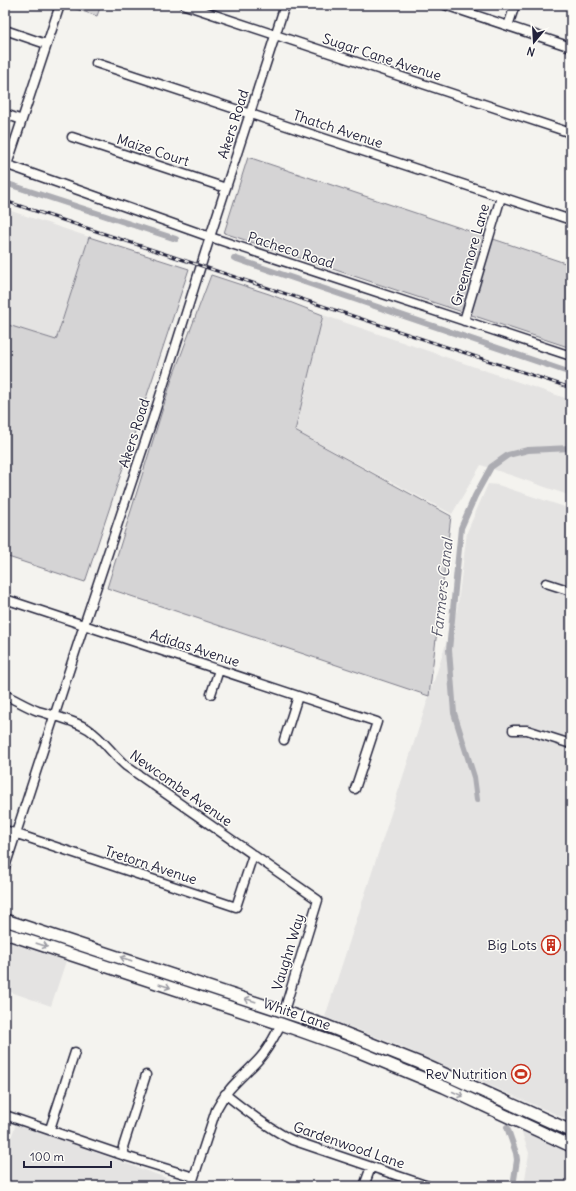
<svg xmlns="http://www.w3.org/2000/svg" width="576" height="1191" font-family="Delius,sans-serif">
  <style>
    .built { fill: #e4e3e2 }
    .green { fill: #d5d4d5; stroke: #7c7b88 }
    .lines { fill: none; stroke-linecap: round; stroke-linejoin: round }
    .canal { stroke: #acacb2; stroke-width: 6 }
    .minor-casing { stroke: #22223b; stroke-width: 11 }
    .major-casing { stroke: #22223b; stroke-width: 14 }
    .minor { stroke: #fdfcf7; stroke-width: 8 }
    .major { stroke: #fdfcf7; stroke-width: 11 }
    .rail-casing { stroke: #22223b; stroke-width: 3 }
    .rail { stroke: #fdfcf7; stroke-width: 1.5; stroke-dasharray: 4.5; stroke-linecap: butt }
    .oneway { stroke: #9a9aa2 }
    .labels { text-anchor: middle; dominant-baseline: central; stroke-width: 3; stroke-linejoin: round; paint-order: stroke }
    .street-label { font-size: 14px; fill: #22223b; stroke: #fdfcf7 }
    .poi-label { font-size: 14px; fill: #22223b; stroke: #fdfcf7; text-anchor: end }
    .water-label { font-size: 15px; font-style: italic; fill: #59596b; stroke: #fdfcf7 }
  </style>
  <rect width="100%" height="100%" fill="#f4f3ef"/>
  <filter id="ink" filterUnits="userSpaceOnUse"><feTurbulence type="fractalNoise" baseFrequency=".025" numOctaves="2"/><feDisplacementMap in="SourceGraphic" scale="8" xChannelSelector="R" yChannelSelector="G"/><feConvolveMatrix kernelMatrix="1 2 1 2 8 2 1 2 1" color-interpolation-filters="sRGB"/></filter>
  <g filter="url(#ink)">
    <path class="built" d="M 5,209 L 89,237 L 56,340 L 5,324 Z
      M 323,315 L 571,400 L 571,496 L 481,465 L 452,514 L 296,431 Z
      M 488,484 L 498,485 L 571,509 L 571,1121 L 397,1045 L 325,1017 L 457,610 L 467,532 Z
      M 5,941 L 66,961 L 51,1006 L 5,990 Z
      M 16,1124 L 186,1185 L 186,1186 L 5,1186 L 5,1154 Z
      M 521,1130 L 571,1153 L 571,1186 L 524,1186 L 529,1153 Z"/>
    <path class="green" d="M 55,5 L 101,5 L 97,16 L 67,6 L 66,9 Z
      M 248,157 L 571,265 L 571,348 L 224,233 Z
      M 89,237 L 189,269 L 85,582 L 5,556 L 5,324 L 56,340 Z
      M 211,275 L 269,294 L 323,315 L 295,431 L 451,516 L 429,696 L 107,588 L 172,379 Z"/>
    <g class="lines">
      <path class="canal" d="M 5,183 L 176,239
        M 234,258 L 571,373
        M 477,800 L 474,777 L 454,713 L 449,650 L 461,528 L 475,496 L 491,467 L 508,455 L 528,450 L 571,448
        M 507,1127 L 516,1153 L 517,1160 L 513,1186"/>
      <defs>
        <path id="minor" d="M 185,5 L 571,133
          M 445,5 L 571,47
          M 508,26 L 515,5
          M 5,30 L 46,44
          M 96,63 L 571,220
          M 5,114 L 22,120
          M 72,137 L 226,188
          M 5,164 L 210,237 L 571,356
          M 7,165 L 60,5
          M 464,321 L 501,197
          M 546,583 L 571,591
          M 5,599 L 377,722 L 355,789
          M 211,694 L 219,670
          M 5,695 C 16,700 27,707 38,711 C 55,716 73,720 88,729 C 103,739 112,754 126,766 L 318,900 L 284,1011
          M 513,730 L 527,730 L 571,744
          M 284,740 L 298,696
          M 5,830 L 236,907 L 253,855
          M 5,867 L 84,625 L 154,415 L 210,237 L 285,5
          M 225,1094 C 246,1111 268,1128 292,1140 L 428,1186
          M 5,1115 L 125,1156 L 194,1177
          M 50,1129 L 75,1052
          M 125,1156 L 123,1147 L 146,1075
          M 191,1186 L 216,1110 C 228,1086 243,1077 260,1058 C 269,1048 275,1035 281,1024
          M 364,1186 L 371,1167"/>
        <path id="major" d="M 5,920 L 327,1026 L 420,1063 L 571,1131
          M 5,933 L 281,1024 L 357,1051 L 444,1087 L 571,1146"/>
      </defs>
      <use href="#minor" class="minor-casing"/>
      <use href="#major" class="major-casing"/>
      <use href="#minor" class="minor"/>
      <use href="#major" class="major"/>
      <defs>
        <path id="rail" d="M 5,201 L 571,388"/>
      </defs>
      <use href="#rail" class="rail-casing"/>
      <use href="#rail" class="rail"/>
    </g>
    <defs><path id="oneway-shaft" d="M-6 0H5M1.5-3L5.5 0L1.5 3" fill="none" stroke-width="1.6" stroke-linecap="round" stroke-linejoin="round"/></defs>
    <g class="oneway">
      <use href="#oneway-shaft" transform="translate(42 945) rotate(18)"/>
      <use href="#oneway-shaft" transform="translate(126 959) rotate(-162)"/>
      <use href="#oneway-shaft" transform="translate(165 986) rotate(18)"/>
      <use href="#oneway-shaft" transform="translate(250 1000) rotate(-162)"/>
      <use href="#oneway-shaft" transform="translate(458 1094) rotate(25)"/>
    </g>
  </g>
  <defs>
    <symbol id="building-ring" viewBox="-11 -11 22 22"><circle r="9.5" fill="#fdfcf7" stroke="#c8321e" stroke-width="1.5"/><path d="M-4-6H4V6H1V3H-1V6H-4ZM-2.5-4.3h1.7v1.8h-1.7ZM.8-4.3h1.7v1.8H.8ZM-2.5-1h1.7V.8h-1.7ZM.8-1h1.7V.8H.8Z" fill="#c8321e"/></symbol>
    <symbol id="stadium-ring" viewBox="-11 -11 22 22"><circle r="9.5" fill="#fdfcf7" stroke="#c8321e" stroke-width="1.5"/><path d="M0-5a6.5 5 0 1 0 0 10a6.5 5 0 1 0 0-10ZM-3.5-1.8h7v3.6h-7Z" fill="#c8321e"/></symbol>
  </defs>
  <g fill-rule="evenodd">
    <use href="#building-ring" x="540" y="934" width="22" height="22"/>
    <use href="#stadium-ring" x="510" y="1063" width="22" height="22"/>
  </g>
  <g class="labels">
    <g class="street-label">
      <text transform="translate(382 57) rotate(18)">Sugar Cane Avenue</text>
      <text transform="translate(233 124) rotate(-72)">Akers Road</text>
      <text transform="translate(338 129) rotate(18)">Thatch Avenue</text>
      <text transform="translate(153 150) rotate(18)">Maize Court</text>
      <text transform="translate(291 250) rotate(18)">Pacheco Road</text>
      <text transform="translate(470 255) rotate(-74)">Greenmore Lane</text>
      <text transform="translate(134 433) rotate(-72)">Akers Road</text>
      <text transform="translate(195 648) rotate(18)">Adidas Avenue</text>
      <text transform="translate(181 788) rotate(35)">Newcombe Avenue</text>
      <text transform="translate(151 865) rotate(18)">Tretorn Avenue</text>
      <text transform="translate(288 952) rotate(-73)">Vaughn Way</text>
      <text transform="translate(297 1014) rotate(19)">White Lane</text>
      <text transform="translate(349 1145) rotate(19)">Gardenwood Lane</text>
    </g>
    <g class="poi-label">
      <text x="537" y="945">Big Lots</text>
      <text x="507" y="1074">Rev Nutrition</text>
    </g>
    <g class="water-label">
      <text transform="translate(442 588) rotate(-84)">Farmers Canal</text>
    </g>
  </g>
  <rect width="576" height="1191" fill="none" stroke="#fdfcf7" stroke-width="20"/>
  <rect x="10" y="10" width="556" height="1171" fill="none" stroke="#22223b" stroke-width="1.5" filter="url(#ink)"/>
  <g transform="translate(534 42) rotate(198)" stroke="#fdfcf7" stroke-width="3" paint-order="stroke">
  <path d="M0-3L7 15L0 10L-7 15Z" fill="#22223b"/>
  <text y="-6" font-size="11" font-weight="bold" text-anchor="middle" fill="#22223b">N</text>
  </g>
  <path d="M24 1161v6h87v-6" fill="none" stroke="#22223b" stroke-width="2"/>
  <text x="30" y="1161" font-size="12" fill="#22223b" stroke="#fdfcf7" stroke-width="3" paint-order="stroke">100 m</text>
</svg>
